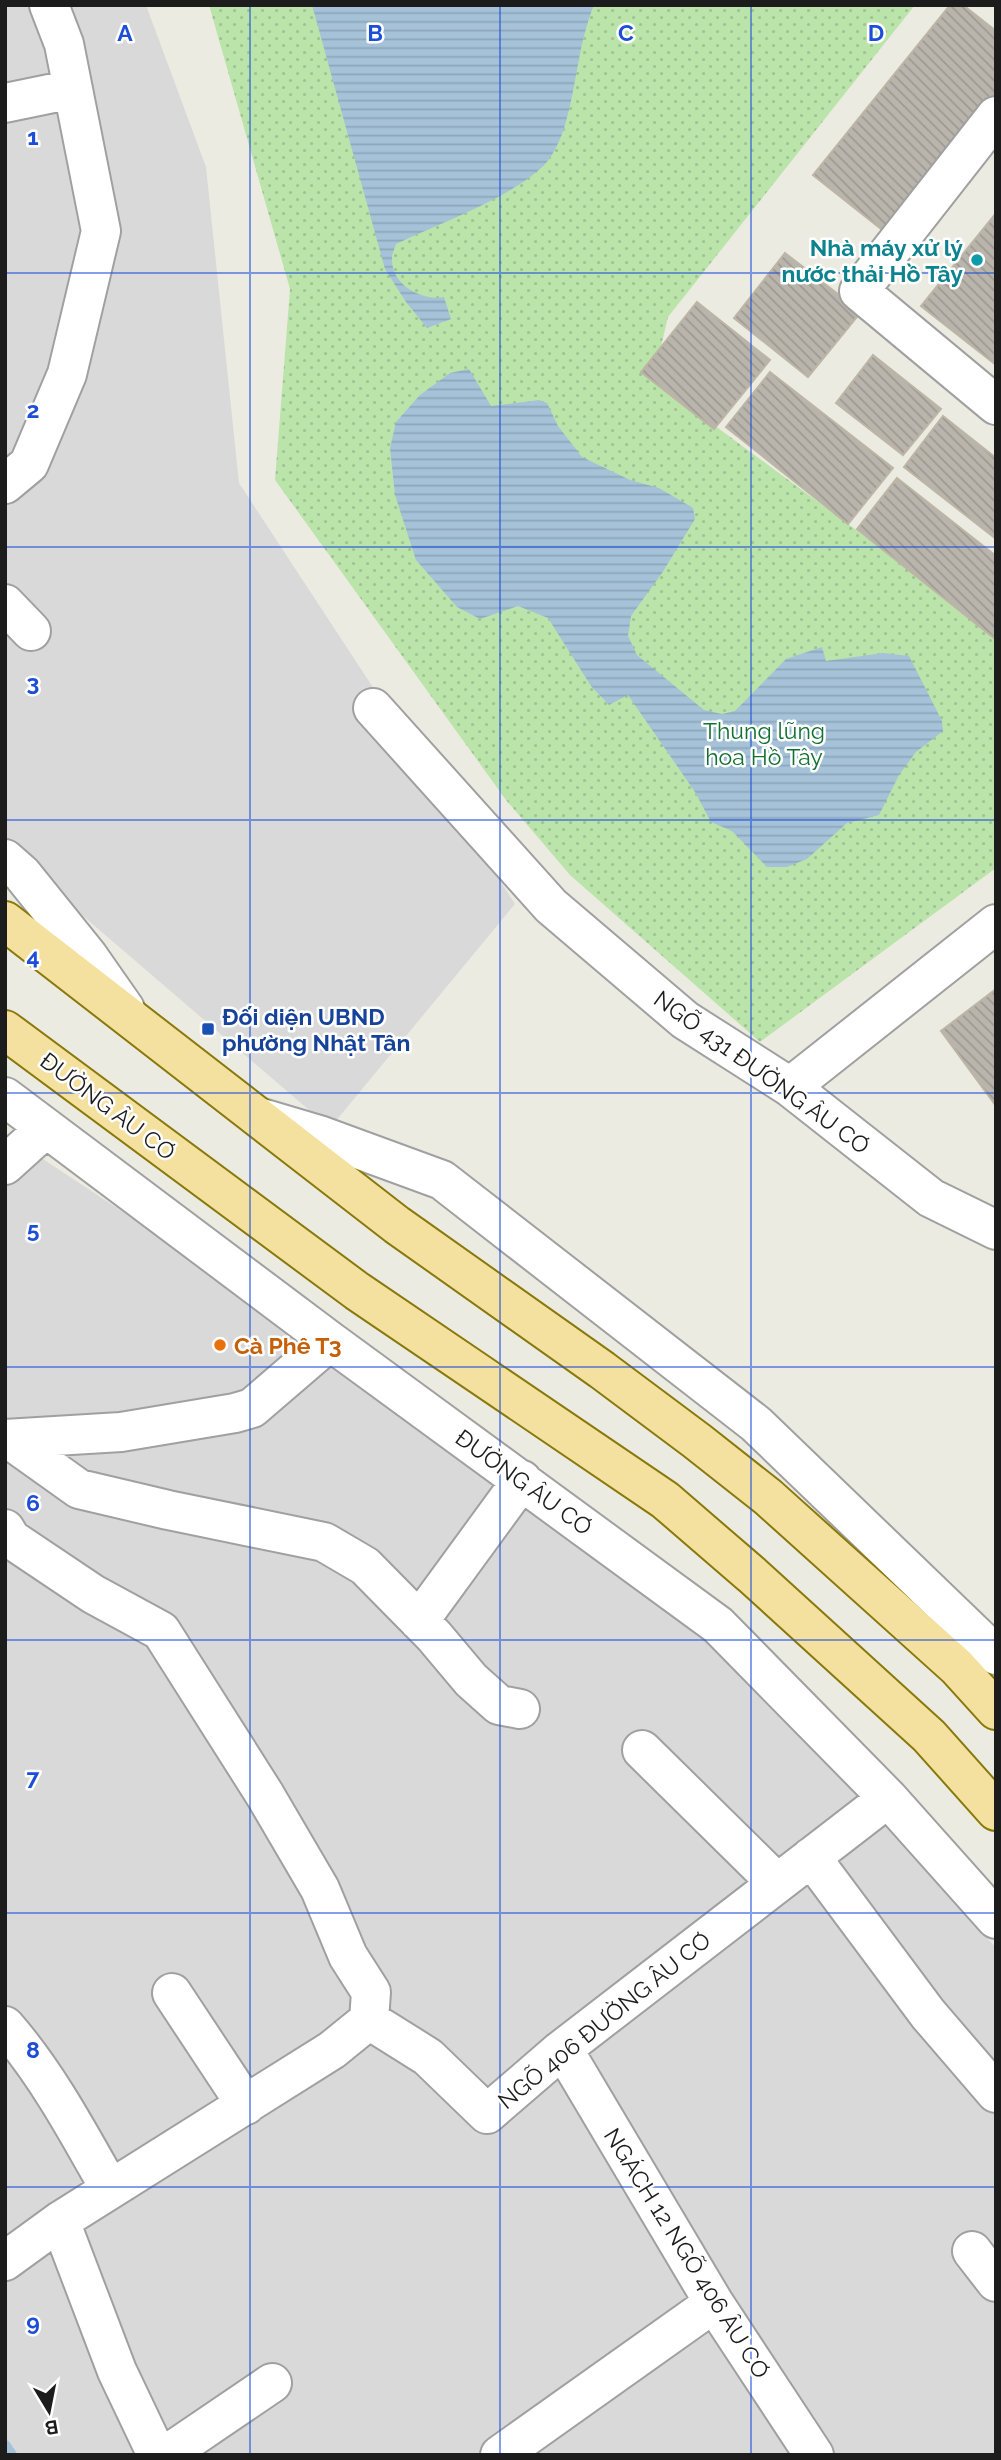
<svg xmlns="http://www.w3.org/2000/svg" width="1001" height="2460" font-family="Raleway,sans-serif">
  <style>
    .residential { fill: #dad9d9 }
    .grass { fill: url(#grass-dots) }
    .water { fill: url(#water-rules) }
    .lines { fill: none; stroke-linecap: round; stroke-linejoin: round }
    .stream { stroke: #a5c2d8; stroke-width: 12 }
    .building { fill: url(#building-back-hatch); stroke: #bdb5a5; stroke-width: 2 }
    .minor-casing { stroke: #a0a0a0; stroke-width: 42 }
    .major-casing { stroke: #89790a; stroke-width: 42 }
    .minor { stroke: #fff; stroke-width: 38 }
    .major { stroke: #f5e19f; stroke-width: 38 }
    .grid { fill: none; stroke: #1d4ed8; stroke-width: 2; stroke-opacity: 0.55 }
    .culture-dot { fill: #0f9aa8; stroke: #fff; stroke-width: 2.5 }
    .transit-dot { fill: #1a4fb4; stroke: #fff; stroke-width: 2.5 }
    .food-dot { fill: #e8710a; stroke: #fff; stroke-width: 2.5 }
    .labels { text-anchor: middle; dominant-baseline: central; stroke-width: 5; stroke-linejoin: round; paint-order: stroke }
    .culture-label { font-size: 23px; font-weight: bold; fill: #0d838f; stroke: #fff; text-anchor: end }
    .park-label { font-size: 23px; fill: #12712e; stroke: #fff }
    .transit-label { font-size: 23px; font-weight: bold; fill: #164399; stroke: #fff; text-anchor: start }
    .street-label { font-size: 23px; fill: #1c1c1c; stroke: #fff }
    .food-label { font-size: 23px; font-weight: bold; fill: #c56008; stroke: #fff; text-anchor: start }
    .grid-label { font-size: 23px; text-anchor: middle; font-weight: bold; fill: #1d4ed8; stroke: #fff; stroke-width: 5; stroke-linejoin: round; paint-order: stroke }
  </style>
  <defs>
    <pattern id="grass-dots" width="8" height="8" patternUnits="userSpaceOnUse" patternTransform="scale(1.75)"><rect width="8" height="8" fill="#bbe4ab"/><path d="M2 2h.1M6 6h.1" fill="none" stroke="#a0c393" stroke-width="1.8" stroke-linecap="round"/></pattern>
    <pattern id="water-rules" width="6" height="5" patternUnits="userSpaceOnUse" patternTransform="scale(1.75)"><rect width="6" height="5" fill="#a5c2d8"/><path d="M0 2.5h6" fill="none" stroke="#8da6b9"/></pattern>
    <pattern id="building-back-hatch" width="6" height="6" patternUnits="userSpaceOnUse" patternTransform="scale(1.75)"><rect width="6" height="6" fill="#b9b4ac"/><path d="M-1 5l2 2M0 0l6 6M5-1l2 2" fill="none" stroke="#9e9a93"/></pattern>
  </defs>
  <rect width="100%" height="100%" fill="#ecebe2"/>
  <path class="residential" d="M 5,5 L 146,5 L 206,167 L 239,483 L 515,904 L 330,1128 L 5,849 Z
    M 5,1134 L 164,1239 L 713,1639 L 900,1840 L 996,1948 L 996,2455 L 5,2455 Z"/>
  <path class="grass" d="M 209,5 L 915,5 L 668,317 L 658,359 L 676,397 L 996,633 L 996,868 L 760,1042 L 570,875 L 506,800 L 275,480 L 290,289 Z"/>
  <path class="water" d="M 312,5 L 594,5 C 578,44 577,85 565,125 C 562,136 554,154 546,163 C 514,197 440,223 396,244 C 395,248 391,255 392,260 C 392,286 423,301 444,297 L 451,319 L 427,328 L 406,302 L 385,269 Z
    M 469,369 L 491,406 L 539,400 L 547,403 L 558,426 L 582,457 L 630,480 L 659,488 L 693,508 L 695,519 L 662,573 L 631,616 L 628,636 L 637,655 L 704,710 L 722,714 L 735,711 L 786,659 L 822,647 L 826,661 L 883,653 L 909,656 L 942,721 L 943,731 L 916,752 L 899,775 L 879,815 L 847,823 L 807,859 L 787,867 L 767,867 L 732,831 L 711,822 L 695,792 L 628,695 L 609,705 L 591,686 L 548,618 L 518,606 L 480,619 L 457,607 L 416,560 L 395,495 L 390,448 L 396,422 L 420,395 L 450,373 Z"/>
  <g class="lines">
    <path class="stream" d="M 5,2446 L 11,2455"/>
  </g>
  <path class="building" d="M 950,5 L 963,5 L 996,31 L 996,103 L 890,236 L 813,175 Z
    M 996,213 L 996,365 L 921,306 Z
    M 785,253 L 861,312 L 808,377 L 734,318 Z
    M 697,302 L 770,360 L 714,429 L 641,372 Z
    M 873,355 L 941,409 L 903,455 L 836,403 Z
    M 770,372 L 893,468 L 848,524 L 726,427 Z
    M 943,416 L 996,458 L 996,539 L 904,467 Z
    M 897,478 L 996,556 L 996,635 L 994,638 L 857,529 Z
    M 996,989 L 996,1106 L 941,1031 Z"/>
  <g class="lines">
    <defs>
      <path id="minor" d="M 5,103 L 73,89
        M 996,116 L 859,291 L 996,405
        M 5,484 L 29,464 L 67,374 L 101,231 L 64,44 L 49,5
        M 5,604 L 31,631
        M 373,708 L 551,906 L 685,1020 L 790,1087 L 931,1198 L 996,1230
        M 5,859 L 22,874 L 88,956 L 125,1009
        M 790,1087 L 996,924
        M 5,1097 L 330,1341 L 718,1625 L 888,1798 L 996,1919
        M 258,1117 L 322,1136 L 442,1180 L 756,1424 L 996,1655
        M 5,1165 L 46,1128
        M 5,1439 L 121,1432 L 235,1413 L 252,1408 L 330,1341
        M 9,1439 L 79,1489 L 168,1510 L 324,1542 L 365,1566 L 434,1636 L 471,1680 L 499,1705 L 520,1709
        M 5,1529 L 11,1539 L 93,1594 L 161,1631 L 265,1795 L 320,1889 L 348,1956 L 371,1992 L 369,2020
        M 419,1621 L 522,1480
        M 642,1750 L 777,1883
        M 811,1857 L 928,2014 L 996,2093
        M 172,1993 L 246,2105
        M 5,2026 C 47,2074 79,2134 110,2189
        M 563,2049 L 714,2303 L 814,2455
        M 60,2221 L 117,2371 L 157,2455
        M 972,2251 L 996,2282
        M 5,2261 L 60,2221 L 332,2050 L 369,2020 L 428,2057 L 487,2114 L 560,2051 L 888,1798
        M 166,2455 L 272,2383
        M 500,2455 L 714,2303"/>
      <path id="major" d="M 5,921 L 397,1225 L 602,1370 L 697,1441 L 768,1497 L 957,1667 L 996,1710
        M 5,1030 L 357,1291 L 665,1500 L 752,1575 L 929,1736 L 996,1811"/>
    </defs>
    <use href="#minor" class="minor-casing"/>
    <use href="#major" class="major-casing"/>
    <use href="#minor" class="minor"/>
    <use href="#major" class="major"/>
  </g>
  <path class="grid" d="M 250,5 L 250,2455M 500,5 L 500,2455M 751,5 L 751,2455M 5,273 L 996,273M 5,547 L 996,547M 5,820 L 996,820M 5,1093 L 996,1093M 5,1367 L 996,1367M 5,1640 L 996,1640M 5,1913 L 996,1913M 5,2187 L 996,2187"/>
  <circle class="culture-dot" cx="977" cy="260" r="7"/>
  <rect class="transit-dot" x="201" y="1022" width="14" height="14" rx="3.5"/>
  <circle class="food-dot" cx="220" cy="1345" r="7"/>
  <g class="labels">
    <g class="culture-label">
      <text x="963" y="247">Nhà máy xử lý<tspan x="963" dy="26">nước thải Hồ Tây</tspan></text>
    </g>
    <g class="park-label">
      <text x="764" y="730">Thung lũng<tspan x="764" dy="26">hoa Hồ Tây</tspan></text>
    </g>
    <g class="transit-label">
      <text x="222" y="1016">Đối diện UBND<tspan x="222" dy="26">phường Nhật Tân</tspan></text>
    </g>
    <g class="street-label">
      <text transform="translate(762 1072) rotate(36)">NGÕ 431 ĐƯỜNG ÂU CƠ</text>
      <text transform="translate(108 1106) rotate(37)">ĐƯỜNG ÂU CƠ</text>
      <text transform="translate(524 1482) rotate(36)">ĐƯỜNG ÂU CƠ</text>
      <text transform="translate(604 2020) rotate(-39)">NGÕ 406 ĐƯỜNG ÂU CƠ</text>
      <text transform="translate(687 2253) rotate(58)">NGÁCH 12 NGÕ 406 ÂU CƠ</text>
    </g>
    <g class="food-label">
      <text x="234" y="1345">Cà Phê T3</text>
    </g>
  </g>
  <g class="grid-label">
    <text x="125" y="41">A</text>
    <text x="375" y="41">B</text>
    <text x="626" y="41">C</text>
    <text x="876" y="41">D</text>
    <text x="33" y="145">1</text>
    <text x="33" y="418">2</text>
    <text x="33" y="691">3</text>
    <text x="33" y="965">4</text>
    <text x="33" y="1238">5</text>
    <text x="33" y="1511">6</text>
    <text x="33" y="1785">7</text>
    <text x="33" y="2058">8</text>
    <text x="33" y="2331">9</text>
  </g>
  <rect width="1001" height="2460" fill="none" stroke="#1c1c1c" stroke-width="14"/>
  <g transform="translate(49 2411) rotate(170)" stroke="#ffffff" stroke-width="5" paint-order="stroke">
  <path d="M0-5L12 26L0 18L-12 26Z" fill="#1c1c1c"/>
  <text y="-10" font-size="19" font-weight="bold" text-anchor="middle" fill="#1c1c1c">B</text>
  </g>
</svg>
